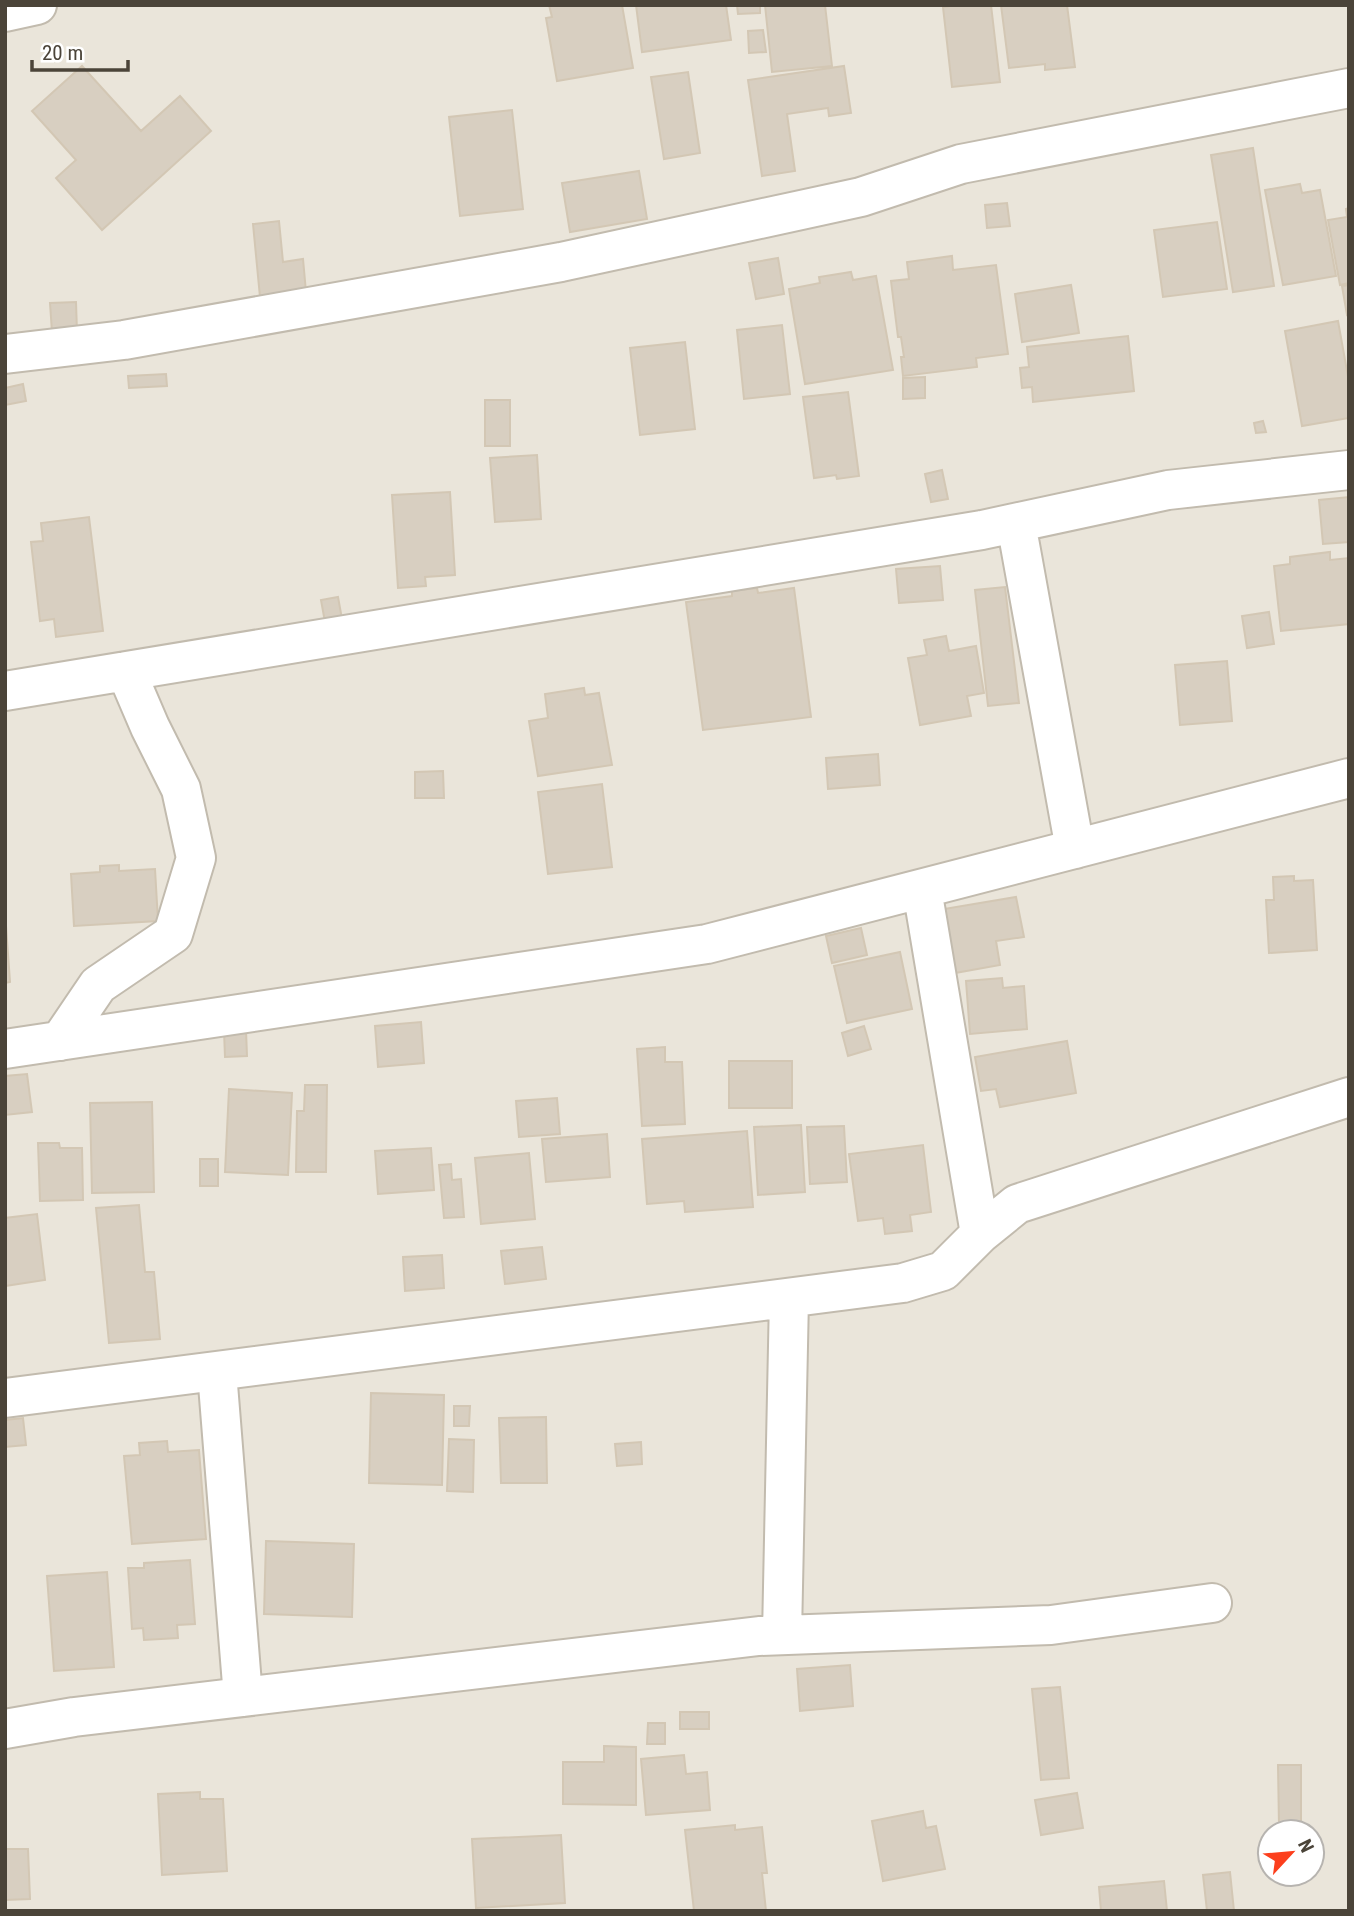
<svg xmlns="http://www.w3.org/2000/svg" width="1354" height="1916" font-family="'Roboto Condensed',sans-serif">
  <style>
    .residential { fill: #eae5da; fill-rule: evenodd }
    .building { fill: #d8cfc1; stroke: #d3c7b4; stroke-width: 2 }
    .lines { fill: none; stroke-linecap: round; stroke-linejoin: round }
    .minor-casing { stroke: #c2bbae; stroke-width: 42 }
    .minor { stroke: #fff; stroke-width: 38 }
  </style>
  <rect width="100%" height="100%" fill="#f6f3ec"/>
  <path class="residential" d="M 5,5 L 1349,5 L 1349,1911 L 5,1911 ZM 1270,1832 L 1312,1832 L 1312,1874 L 1270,1874 Z"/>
  <path class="building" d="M 549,5 L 622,5 L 633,68 L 557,81 L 546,18 L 552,17 Z
    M 636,5 L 726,5 L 731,40 L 642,52 Z
    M 737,5 L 760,5 L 760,13 L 738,14 Z
    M 765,5 L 825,5 L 832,66 L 772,72 Z
    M 958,5 L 991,5 L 1000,82 L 952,87 L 943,7 Z
    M 1001,5 L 1067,5 L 1075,67 L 1045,70 L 1045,64 L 1009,68 Z
    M 763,30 L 766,52 L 749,53 L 748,31 Z
    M 82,66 L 141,131 L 180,96 L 211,131 L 102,230 L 56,178 L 76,160 L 32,111 Z
    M 844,66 L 851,113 L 829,116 L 828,108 L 787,114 L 795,171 L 762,176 L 748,80 Z
    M 688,72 L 700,153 L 664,159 L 651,77 Z
    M 512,110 L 523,209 L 460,216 L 449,117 Z
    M 1253,148 L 1274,286 L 1233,292 L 1211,155 Z
    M 639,171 L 647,219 L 570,232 L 562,183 Z
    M 1300,184 L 1302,193 L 1320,190 L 1336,276 L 1283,285 L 1265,190 Z
    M 1007,203 L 1010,226 L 987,228 L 985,205 Z
    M 1349,208 L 1349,283 L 1340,285 L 1328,220 L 1347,217 L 1346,209 Z
    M 279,221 L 283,262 L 303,259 L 306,292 L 260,297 L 253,224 Z
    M 1217,222 L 1227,289 L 1163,297 L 1154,230 Z
    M 952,256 L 953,270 L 996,265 L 1008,354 L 976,358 L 977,367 L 903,376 L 901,357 L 904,357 L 901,337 L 898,337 L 891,281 L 909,279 L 907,262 Z
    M 778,258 L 784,294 L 756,299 L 749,263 Z
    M 851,272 L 853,280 L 876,276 L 893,370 L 805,384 L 789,289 L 820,283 L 819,277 Z
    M 1071,285 L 1079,333 L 1022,342 L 1015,294 Z
    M 1349,285 L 1349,314 L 1347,315 L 1342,286 Z
    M 76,302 L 77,332 L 52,332 L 50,303 Z
    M 1338,321 L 1349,382 L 1349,418 L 1302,426 L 1285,331 Z
    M 782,325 L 790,394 L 744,399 L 737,330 Z
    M 1128,336 L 1134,391 L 1033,402 L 1032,387 L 1022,388 L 1020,368 L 1029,367 L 1027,347 Z
    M 685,342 L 695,429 L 640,435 L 630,348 Z
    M 166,374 L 167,386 L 129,388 L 128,376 Z
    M 925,377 L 925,398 L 903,399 L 903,378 Z
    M 23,384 L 26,401 L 5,405 L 5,388 Z
    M 848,392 L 859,476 L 837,479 L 836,475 L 814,478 L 803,397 Z
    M 485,400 L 510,400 L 510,446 L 485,446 Z
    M 1263,421 L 1266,432 L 1256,433 L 1254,423 Z
    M 537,455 L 541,519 L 495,522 L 490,458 Z
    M 942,470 L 948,499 L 931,502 L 925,474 Z
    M 450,492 L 455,575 L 425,577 L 426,586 L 398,588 L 392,495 Z
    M 1349,497 L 1349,542 L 1323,544 L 1319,500 Z
    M 89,517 L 103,631 L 56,637 L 54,619 L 40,621 L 31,542 L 43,541 L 41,523 Z
    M 1330,552 L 1330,560 L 1349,558 L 1349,624 L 1281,631 L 1274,566 L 1290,564 L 1290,557 Z
    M 940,566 L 943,600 L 899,603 L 896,569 Z
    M 1005,587 L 1019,703 L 988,706 L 975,590 Z
    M 757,588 L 758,593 L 794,588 L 811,717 L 703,730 L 686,602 L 732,596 L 732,591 Z
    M 338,597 L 342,619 L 325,622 L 321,600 Z
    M 1269,612 L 1274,644 L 1247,648 L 1242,616 Z
    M 946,636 L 949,651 L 976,646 L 984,693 L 967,696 L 971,716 L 920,725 L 908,658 L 927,655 L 924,640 Z
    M 1227,661 L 1232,721 L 1180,725 L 1175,665 Z
    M 584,688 L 585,695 L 599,693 L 612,765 L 538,776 L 529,721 L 548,718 L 545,694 Z
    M 878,754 L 880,785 L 828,789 L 826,758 Z
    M 443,771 L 444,798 L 415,798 L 415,772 Z
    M 602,784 L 612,867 L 548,874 L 538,792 Z
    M 119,865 L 119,871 L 155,869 L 158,921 L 74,926 L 71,874 L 100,872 L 100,866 Z
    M 1294,876 L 1294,881 L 1313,880 L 1317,950 L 1269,953 L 1266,900 L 1274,900 L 1273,877 Z
    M 1016,897 L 1024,937 L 996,941 L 1000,965 L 955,973 L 944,909 Z
    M 5,912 L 10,982 L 5,983 Z
    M 861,928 L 867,955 L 832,963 L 826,936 Z
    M 900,952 L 912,1009 L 847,1023 L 834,966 Z
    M 1002,978 L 1003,988 L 1024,986 L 1027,1029 L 970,1034 L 966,981 Z
    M 421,1022 L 424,1063 L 378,1067 L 375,1026 Z
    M 864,1026 L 871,1049 L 848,1056 L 842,1033 Z
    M 246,1030 L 247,1056 L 225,1057 L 224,1031 Z
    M 1067,1041 L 1076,1093 L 1000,1107 L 996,1089 L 981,1091 L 975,1057 Z
    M 665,1047 L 665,1062 L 682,1062 L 685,1124 L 642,1126 L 637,1049 Z
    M 729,1061 L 792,1061 L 792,1108 L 729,1108 Z
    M 27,1074 L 32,1112 L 5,1115 L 5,1076 Z
    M 305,1085 L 327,1085 L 326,1172 L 296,1172 L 297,1111 L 304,1111 Z
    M 229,1089 L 292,1093 L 288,1175 L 225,1172 Z
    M 557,1098 L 560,1134 L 519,1137 L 516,1101 Z
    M 152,1102 L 154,1192 L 92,1193 L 90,1103 Z
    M 801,1125 L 805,1192 L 758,1195 L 754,1127 Z
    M 844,1126 L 847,1182 L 810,1184 L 807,1127 Z
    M 747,1131 L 753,1207 L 685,1212 L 684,1201 L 647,1204 L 642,1139 Z
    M 607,1134 L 610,1177 L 546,1182 L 542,1139 Z
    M 38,1143 L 59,1143 L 60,1148 L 82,1148 L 83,1200 L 40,1201 Z
    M 923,1145 L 931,1212 L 910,1215 L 912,1231 L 885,1234 L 883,1218 L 858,1221 L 849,1154 Z
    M 431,1148 L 434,1190 L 378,1194 L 375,1151 Z
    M 529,1153 L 535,1219 L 481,1224 L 475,1158 Z
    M 200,1159 L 218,1159 L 218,1186 L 200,1186 Z
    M 451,1164 L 452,1180 L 461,1179 L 464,1217 L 444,1218 L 439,1165 Z
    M 139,1205 L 145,1272 L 154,1272 L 160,1339 L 109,1343 L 96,1208 Z
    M 37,1214 L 45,1280 L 5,1286 L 5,1218 Z
    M 542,1247 L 546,1279 L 505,1284 L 501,1251 Z
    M 442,1255 L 444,1288 L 405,1291 L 403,1257 Z
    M 371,1393 L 444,1395 L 442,1485 L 369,1483 Z
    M 454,1406 L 470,1406 L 469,1426 L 454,1426 Z
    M 546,1417 L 547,1483 L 501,1483 L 499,1418 Z
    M 23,1418 L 26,1445 L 5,1447 L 5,1420 Z
    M 449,1439 L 474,1440 L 473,1492 L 447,1491 Z
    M 167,1441 L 168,1452 L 199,1450 L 206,1539 L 132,1544 L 124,1456 L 140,1455 L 139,1443 Z
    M 641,1442 L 642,1464 L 617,1466 L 615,1444 Z
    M 266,1541 L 354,1544 L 352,1617 L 264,1614 Z
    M 190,1560 L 195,1624 L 177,1625 L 178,1638 L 144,1640 L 143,1628 L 132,1629 L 128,1568 L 144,1568 L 144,1563 Z
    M 107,1572 L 114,1667 L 54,1671 L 47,1576 Z
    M 850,1665 L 853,1706 L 800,1711 L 797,1669 Z
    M 1060,1687 L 1069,1778 L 1041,1780 L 1032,1689 Z
    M 680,1712 L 709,1712 L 709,1729 L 680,1729 Z
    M 648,1723 L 665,1723 L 665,1744 L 647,1744 Z
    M 604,1746 L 636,1747 L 636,1805 L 563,1804 L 563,1762 L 604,1762 Z
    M 684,1755 L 686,1774 L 707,1772 L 710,1810 L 646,1815 L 641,1759 Z
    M 1278,1765 L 1301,1765 L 1301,1825 L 1279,1826 Z
    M 200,1792 L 200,1799 L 223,1799 L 227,1871 L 162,1875 L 158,1794 Z
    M 1077,1793 L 1083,1828 L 1041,1835 L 1035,1800 Z
    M 923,1811 L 926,1828 L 936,1826 L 945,1869 L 883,1881 L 872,1821 Z
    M 735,1825 L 735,1830 L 762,1827 L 767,1873 L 762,1873 L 766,1911 L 694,1911 L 685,1830 Z
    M 561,1835 L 565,1903 L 476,1908 L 472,1839 Z
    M 5,1849 L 28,1849 L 30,1899 L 5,1900 Z
    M 1230,1872 L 1234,1911 L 1207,1911 L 1203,1875 Z
    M 1164,1881 L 1167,1911 L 1101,1911 L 1099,1887 Z"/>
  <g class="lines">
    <defs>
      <path id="minor" d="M 5,12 L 37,5
        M 5,354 L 124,340 L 561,262 L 861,197 L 961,164 L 1349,88
        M 1016,523 L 1075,849
        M 5,691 L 982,530 L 1168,490 L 1349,470
        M 922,889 L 980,1234
        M 60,1041 L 98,985 L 173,934 L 196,858 L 181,789 L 150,727 L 126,671
        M 5,1049 L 707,944 L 1349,778
        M 217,1372 L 243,1697
        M 5,1398 L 903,1283 L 943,1271 L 980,1234 L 1017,1204 L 1349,1097
        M 782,1635 L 789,1298
        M 5,1729 L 74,1717 L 759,1636 L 1051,1625 L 1212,1603"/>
    </defs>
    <use href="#minor" class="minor-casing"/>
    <use href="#minor" class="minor"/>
  </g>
  <rect width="1354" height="1916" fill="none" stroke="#4b4439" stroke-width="14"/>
  <g transform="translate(1291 1853) rotate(64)"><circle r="33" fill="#ffffff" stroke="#b7b4b0" stroke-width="2"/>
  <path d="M0-5L12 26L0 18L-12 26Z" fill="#fc3f1d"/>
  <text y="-10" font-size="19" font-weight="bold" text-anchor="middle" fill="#4b4439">N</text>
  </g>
  <path d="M32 60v10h96v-10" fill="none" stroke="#4b4439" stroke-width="3.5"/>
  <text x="42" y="60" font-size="21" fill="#4b4439" stroke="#ffffff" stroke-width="5" paint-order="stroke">20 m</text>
</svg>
